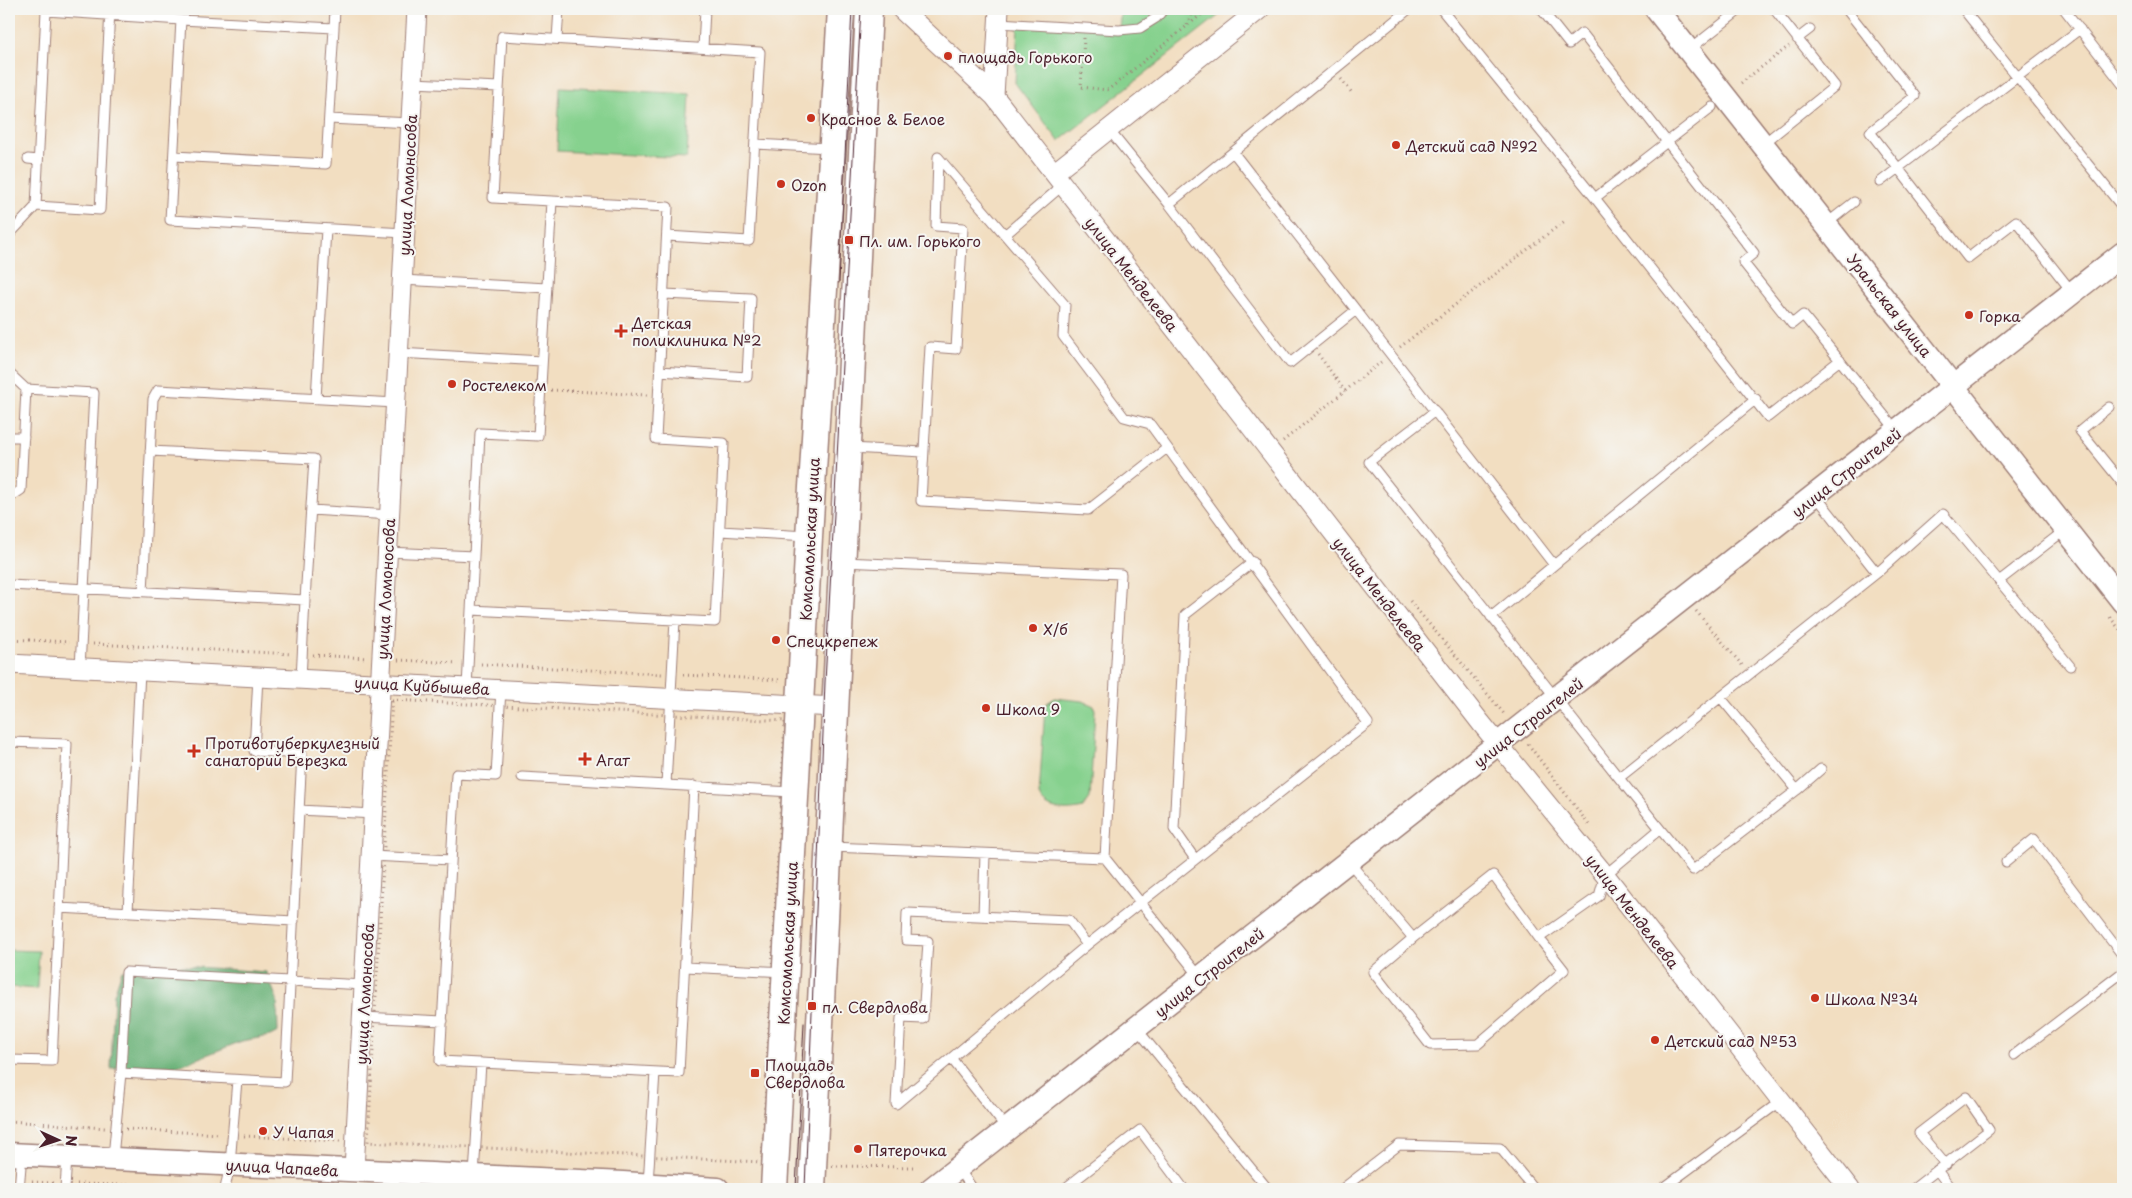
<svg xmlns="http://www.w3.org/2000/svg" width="2132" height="1198" font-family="'Playpen Sans',sans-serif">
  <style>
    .green { fill: #86d18e; stroke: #68785c }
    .forest { fill: #6cb379; stroke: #5b6952 }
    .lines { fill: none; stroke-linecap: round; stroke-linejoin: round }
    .service-casing { stroke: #9e7e76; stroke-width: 11 }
    .minor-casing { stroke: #9e7e76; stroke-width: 21 }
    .tertiary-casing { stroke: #9e7e76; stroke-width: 25 }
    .secondary-casing { stroke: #9e7e76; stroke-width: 29 }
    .path { stroke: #9e7e76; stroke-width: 3; stroke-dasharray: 1 4; stroke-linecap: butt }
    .service { stroke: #fff; stroke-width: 9 }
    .minor { stroke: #fff; stroke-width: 19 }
    .tertiary { stroke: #fff; stroke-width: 22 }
    .secondary { stroke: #fff; stroke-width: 26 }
    .tram { stroke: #4a1f2b; stroke-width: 1 }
    .poi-dot { fill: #c8321e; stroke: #f6f6f2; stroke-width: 2 }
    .labels { text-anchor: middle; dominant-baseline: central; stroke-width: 4; stroke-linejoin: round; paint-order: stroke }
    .poi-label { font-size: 15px; fill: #4a1f2b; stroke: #f6f6f2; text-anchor: start }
    .street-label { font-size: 15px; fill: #4a1f2b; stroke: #f6f6f2 }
  </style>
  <rect width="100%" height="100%" fill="#f6f6f2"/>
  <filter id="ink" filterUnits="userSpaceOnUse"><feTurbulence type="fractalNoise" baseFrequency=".02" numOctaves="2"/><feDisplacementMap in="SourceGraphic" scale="10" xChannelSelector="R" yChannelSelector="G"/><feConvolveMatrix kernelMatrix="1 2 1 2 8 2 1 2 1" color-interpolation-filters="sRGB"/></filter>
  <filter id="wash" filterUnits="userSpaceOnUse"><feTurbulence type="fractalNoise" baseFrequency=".0096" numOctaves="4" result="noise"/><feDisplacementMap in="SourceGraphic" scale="20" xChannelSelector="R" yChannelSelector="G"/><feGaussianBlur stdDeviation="1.12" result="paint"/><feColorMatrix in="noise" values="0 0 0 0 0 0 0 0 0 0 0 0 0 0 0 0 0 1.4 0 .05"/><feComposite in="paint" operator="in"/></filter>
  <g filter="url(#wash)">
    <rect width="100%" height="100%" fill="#f2dec1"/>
    <path class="green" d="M 1121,9 L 1227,9 L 1059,141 L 1015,83 L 1018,24 L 1119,29 Z
      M 560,87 L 690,94 L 687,158 L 557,151 Z
      M 1055,698 L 1083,701 L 1094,706 L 1095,710 L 1090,798 L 1083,808 C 1068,812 1044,812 1039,795 L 1045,707 L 1047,703 Z
      M 9,950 L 39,951 L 37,989 L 9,987 Z"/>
    <path class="forest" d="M 169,965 L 266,972 L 277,999 L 278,1032 L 270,1036 L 242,1041 L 181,1065 L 111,1069 L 114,994 L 122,970 Z"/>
  </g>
  <g filter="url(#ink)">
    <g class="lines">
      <defs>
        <path id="service" d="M 1441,9 L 1595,198 L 1712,107
          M 1541,9 L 1569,44 L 1582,33 L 1754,253 L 1743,262 L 1792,324 L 1803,315 L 1897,431
          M 1846,9 L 1915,96 L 1870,132 L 1968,258 L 2016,221 L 2073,293
          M 1963,9 L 2123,208
          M 2064,9 L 2123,85
          M 998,23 L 1119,30 L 1140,28 L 1156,18 L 1164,9
          M 334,28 L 335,9
          M 557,39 L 559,9
          M 1797,39 L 1810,29
          M 703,48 L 705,9
          M 1689,50 L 1741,9
          M 413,83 L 499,87
          M 329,119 L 411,123
          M 1109,130 L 1169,204 L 1290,363 L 1356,310 L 1554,565 L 1756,399
          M 755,144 L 829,148
          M 1763,144 L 1835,86 L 1774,9
          M 1233,152 L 1356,310
          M 174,156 L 326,164 L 334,28 L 181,20 L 170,220 L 405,233
          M 28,159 L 38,160
          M 1880,182 L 2080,29
          M 1595,198 L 1768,417 L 1840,360
          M 552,201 L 493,198 L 502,36 L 760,52 L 749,241 L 667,236
          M 1169,204 L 1409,9
          M 36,206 L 46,11 L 181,20
          M 1826,224 L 1854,202
          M 1006,234 L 1063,185
          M 9,235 L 36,206 L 100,210 L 110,9
          M 402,280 L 547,288
          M 398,353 L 542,361
          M 660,371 L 747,377 L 751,298 L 664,294
          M 9,373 L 26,389 L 21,490 L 9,498
          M 26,389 L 94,393 L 80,668
          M 316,399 L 326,229
          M 2109,407 L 2080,431 L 2123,484
          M 1435,411 L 1369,462 L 1619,778
          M 11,437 L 24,437
          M 851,448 L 923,452
          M 150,451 L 314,459 L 305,600
          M 1816,496 L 1877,573 L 1943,514 L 1999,581 L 2065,530
          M 311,510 L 390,515
          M 720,531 L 807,536
          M 388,552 L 474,556 L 480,433 L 538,436 L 552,201 L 668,207 L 656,439 L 724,443 L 715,622 L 471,610 L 474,556
          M 1999,581 L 2070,666
          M 9,585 L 305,600 L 301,679
          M 143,592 L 153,399 L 158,390 L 396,403
          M 1491,617 L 1554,565
          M 467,687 L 471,610
          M 501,689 L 496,776 L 456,774 L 440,1061 L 679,1073 L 694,786
          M 9,742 L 67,744 L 52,1061 L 9,1060
          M 522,777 L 792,792
          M 666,785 L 675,620
          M 1797,790 L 1821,769
          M 299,810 L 374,814
          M 1660,829 L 1693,870 L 1797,790 L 1721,698
          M 831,847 L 1105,858 L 1121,574 L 843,562
          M 371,856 L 451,860
          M 1105,858 L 1200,977
          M 1195,859 L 1174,829 L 1185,615 L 1253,562
          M 1349,862 L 1413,938 L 1373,972 L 1430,1045 L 1478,1044 L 1564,970 L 1539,938
          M 2006,862 L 2034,839 L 2123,956
          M 59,908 L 294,921
          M 128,912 L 140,671
          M 983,916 L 985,854
          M 1413,938 L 1493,875 L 1539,938 L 1599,896 L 1605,875 L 1660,829 L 1619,778 L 1877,573
          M 1087,945 L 1069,920 L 907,913 L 906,940 L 928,941 L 923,1019 L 901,1018 L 896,1104 L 1087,945 L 1368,723 L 1150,424 L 1124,417 L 1063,336 L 1065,305 L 938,157 L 936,226 L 963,228 L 956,349 L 930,347 L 921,501 L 1088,510 L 1167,448
          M 685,967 L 785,972
          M 363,1017 L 443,1021
          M 1137,1029 L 1268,1189
          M 2014,1055 L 2123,972
          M 951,1058 L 1007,1129
          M 121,1073 L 285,1082 L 302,754 L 254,751 L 258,677
          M 113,1157 L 121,1073 L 126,972 L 364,985
          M 959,1169 L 973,1189
          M 1937,1170 L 1951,1189
          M 474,1175 L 481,1063
          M 648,1184 L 655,1072
          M 19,1189 L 22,1155
          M 65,1189 L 67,1157
          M 225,1189 L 230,1164 L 237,1080
          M 1064,1189 L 1140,1130 L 1184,1189
          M 1342,1189 L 1399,1145 L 1500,1148 L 1534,1189
          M 1662,1189 L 1781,1101
          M 1913,1189 L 1989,1130 L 1966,1097 L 1919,1133 L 1946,1165"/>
        <path id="minor" d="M 901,9 L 994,96 L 1481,723 L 1605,875 L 1850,1189
          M 994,96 L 999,9
          M 1054,173 L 1260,9
          M 9,664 L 835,707
          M 354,1170 L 417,9"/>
        <path id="tertiary" d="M 1656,9 L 2123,602
          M 9,1154 L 623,1183 L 718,1189
          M 931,1189 L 2123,253"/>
        <path id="secondary" d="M 774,1189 L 809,537 L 841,9
          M 812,1189 L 869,9"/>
      </defs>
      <use href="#service" class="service-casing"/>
      <use href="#minor" class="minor-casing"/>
      <use href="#tertiary" class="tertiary-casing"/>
      <use href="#secondary" class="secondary-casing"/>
      <path class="path" d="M 1187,25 L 1194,9
        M 1084,38 L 1081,87 L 1108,90 L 1208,9
        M 1341,79 L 1352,93
        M 1741,83 L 1789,46
        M 1400,347 L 1566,220
        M 1318,354 L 1345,391
        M 551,390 L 648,395
        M 1283,441 L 1381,362
        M 1410,601 L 1505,715
        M 1696,611 L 1742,665
        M 2110,617 L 2123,634
        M 9,639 L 69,642
        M 93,644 L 292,654
        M 313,655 L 367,658
        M 398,660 L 457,663
        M 481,664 L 662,674
        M 683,675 L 781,680
        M 392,700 L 785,721 L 762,1162 L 368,1142 Z
        M 1528,744 L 1589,825
        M 9,1121 L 105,1128
        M 126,1129 L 220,1134
        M 244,1136 L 340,1141
        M 832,1166 L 916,1167
        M 32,1182 L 53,1183
        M 77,1184 L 213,1187
        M 237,1188 L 264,1189"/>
      <use href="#service" class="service"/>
      <use href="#minor" class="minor"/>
      <use href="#tertiary" class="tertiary"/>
      <use href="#secondary" class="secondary"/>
      <path class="tram" d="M 839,283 L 852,9
        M 796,1189 L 804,1023
        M 805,1189 L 825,682 L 861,9"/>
    </g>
  </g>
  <g class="poi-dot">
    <circle cx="948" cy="56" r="5"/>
    <circle cx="811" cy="118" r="5"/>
    <circle cx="1396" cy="145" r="5"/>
    <circle cx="781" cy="184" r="5"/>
    <rect x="844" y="235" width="10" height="10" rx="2.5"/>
    <circle cx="1969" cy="315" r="5"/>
    <path d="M618.5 323.5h5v5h5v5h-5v5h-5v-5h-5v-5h5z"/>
    <circle cx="452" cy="384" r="5"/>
    <circle cx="1033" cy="628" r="5"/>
    <circle cx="776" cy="640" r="5"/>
    <circle cx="986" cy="708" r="5"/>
    <path d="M191.5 743.5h5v5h5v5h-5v5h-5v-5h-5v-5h5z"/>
    <path d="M582.5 751.5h5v5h5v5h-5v5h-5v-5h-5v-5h5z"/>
    <circle cx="1815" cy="998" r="5"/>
    <rect x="807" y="1001" width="10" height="10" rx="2.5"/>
    <circle cx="1655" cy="1040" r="5"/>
    <rect x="750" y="1068" width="10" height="10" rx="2.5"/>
    <circle cx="263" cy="1131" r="5"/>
    <circle cx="858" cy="1149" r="5"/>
  </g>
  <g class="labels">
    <g class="poi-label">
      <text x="958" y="56">площадь Горького</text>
      <text x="821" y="118">Красное &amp; Белое</text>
      <text x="1406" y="145">Детский сад №92</text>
      <text x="791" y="184">Ozon</text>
      <text x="859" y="240">Пл. им. Горького</text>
      <text x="1979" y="315">Горка</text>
      <text x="632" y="322">Детская<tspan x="632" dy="17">поликлиника №2</tspan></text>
      <text x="462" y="384">Ростелеком</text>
      <text x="1043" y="628">Х/б</text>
      <text x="786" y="640">Спецкрепеж</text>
      <text x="996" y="708">Школа 9</text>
      <text x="205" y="742">Противотуберкулезный<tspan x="205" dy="17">санаторий Березка</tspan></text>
      <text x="596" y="759">Агат</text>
      <text x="1825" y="998">Школа №34</text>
      <text x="822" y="1006">пл. Свердлова</text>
      <text x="1665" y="1040">Детский сад №53</text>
      <text x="765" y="1064">Площадь<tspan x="765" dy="17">Свердлова</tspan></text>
      <text x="273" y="1131">У Чапая</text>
      <text x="868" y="1149">Пятерочка</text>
    </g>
    <g class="street-label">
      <text transform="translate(407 185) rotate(-87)">улица Ломоносова</text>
      <text transform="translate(1132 274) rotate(52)">улица Менделеева</text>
      <text transform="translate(1890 305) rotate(52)">Уральская улица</text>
      <text transform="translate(1846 472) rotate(-38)">улица Строителей</text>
      <text transform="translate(809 539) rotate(-87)">Комсомольская улица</text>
      <text transform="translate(385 589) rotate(-87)">улица Ломоносова</text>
      <text transform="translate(1380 594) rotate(52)">улица Менделеева</text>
      <text transform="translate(422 685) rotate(3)">улица Куйбышева</text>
      <text transform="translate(1528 722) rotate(-38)">улица Строителей</text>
      <text transform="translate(1633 911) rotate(52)">улица Менделеева</text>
      <text transform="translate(787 943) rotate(-87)">Комсомольская улица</text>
      <text transform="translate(1209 972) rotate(-38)">улица Строителей</text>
      <text transform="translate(364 994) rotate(-87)">улица Ломоносова</text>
      <text transform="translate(282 1167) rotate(3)">улица Чапаева</text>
    </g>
  </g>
  <rect width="2132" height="1198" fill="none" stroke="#f6f6f2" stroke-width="30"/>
  <g transform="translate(58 1140) rotate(93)" stroke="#f6f6f2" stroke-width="4" paint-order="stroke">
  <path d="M0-4L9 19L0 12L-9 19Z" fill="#4a1f2b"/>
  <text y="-8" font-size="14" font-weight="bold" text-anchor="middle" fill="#4a1f2b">N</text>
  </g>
</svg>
